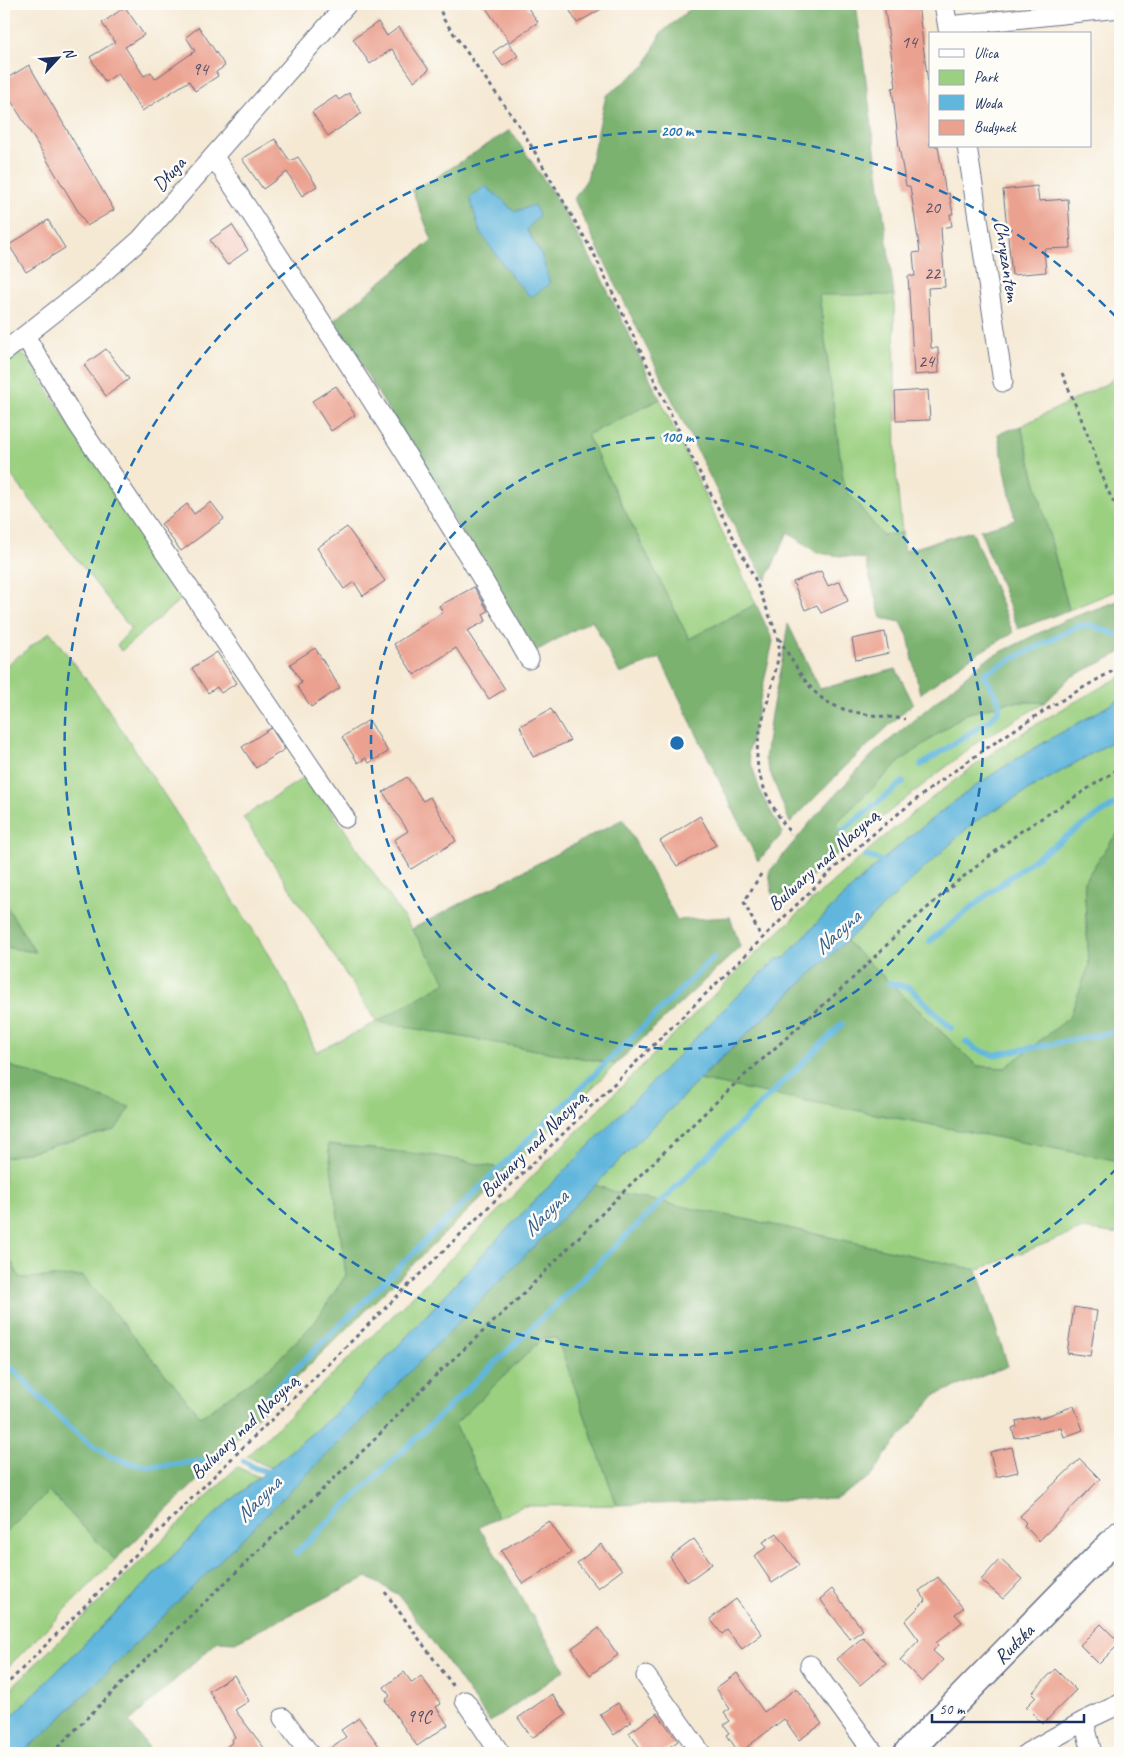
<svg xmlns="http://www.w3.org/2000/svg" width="1124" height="1757" font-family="Caveat,sans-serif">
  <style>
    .green { fill: #9bd081; stroke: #5b8070 }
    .forest { fill: #7cb26f; stroke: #4c7066; fill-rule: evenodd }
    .water { fill: #61b6dd; stroke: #3e729e }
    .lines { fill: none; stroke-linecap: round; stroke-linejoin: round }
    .stream { stroke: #61b6dd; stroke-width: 6 }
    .building { fill: #eba18f }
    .street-casing { stroke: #677087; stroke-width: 21 }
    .secondary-casing { stroke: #677087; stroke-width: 29 }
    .path { stroke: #677087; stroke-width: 3; stroke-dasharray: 4 4; stroke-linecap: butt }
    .street { stroke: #fff; stroke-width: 19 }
    .secondary { stroke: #fff; stroke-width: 26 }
    .ring { fill: none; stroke: #1f6fb2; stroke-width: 2.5; stroke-dasharray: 9 6 }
    .labels { text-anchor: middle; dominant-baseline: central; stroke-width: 5; stroke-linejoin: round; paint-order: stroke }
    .number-label { font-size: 18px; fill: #4f4c6a }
    .street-label { font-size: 20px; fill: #1b2f5e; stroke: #fdfcf7 }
    .water-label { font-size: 21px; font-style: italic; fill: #345e8a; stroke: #fdfcf7 }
    .centre { fill: #1f6fb2; stroke: #fdfcf7; stroke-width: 2.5 }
    .ring-label { font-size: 15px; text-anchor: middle; font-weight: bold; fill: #1f6fb2; stroke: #fdfcf7; stroke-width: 5; stroke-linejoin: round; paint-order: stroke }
  </style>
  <rect width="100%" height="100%" fill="#fdfcf7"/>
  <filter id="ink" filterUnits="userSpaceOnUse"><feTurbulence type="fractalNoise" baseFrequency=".02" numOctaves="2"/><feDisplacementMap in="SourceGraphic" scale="10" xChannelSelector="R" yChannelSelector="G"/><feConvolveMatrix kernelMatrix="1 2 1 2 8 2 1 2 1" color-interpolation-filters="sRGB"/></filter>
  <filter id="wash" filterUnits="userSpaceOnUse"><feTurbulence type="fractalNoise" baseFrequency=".0096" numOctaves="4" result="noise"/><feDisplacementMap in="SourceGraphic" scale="20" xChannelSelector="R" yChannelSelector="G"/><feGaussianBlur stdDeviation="1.12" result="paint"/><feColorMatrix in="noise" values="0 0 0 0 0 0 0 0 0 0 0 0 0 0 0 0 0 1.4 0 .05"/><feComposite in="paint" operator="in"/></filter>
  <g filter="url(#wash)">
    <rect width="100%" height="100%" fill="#f5e9d4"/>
    <path class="green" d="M 819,294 L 894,295 L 896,473 L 902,533 L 882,535 L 844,487 Z
      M 19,352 L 28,359 L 74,431 L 189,592 L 121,651 L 117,645 L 131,629 L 4,466 L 4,365 Z
      M 1120,372 L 1120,589 L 1069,610 L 1021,426 L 1108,383 Z
      M 660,399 L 756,604 L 689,639 L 587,435 Z
      M 50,632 L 104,703 L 255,933 L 289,989 L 316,1052 L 377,1022 L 243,817 L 308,775 L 447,982 L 378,1022 L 616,1064 L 510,1170 L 437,1156 L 328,1144 L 346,1275 L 315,1322 L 273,1365 L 201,1417 L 83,1276 L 20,1278 L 4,1248 L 4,1158 L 114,1130 L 129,1107 L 4,1064 L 4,947 L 35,952 L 4,902 L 4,667 Z
      M 1120,677 L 1120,699 C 1075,726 1027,750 983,781 C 914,829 840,894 785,958 L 777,959 L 765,970 L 499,1237 L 334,1415 L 270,1468 L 247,1456 C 376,1335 500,1209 625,1083 C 740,969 852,853 984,759 C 1027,728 1074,702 1120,677 Z
      M 1009,702 L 1046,702 L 979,741 L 848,844 L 835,824 L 898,763 L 965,714 Z
      M 1120,737 L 1120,835 L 1115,836 L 1084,881 L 1089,966 L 1069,1019 L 1005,1068 L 977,1066 L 846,941 L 974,822 Z
      M 699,1080 L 1120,1161 L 1120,1234 L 1083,1229 L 977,1270 L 798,1230 L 621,1194 L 595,1185 Z
      M 543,1338 L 557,1338 L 617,1505 L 523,1506 L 498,1518 L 455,1424 Z
      M 237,1467 L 259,1477 L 214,1515 L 4,1724 L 4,1695 Z
      M 49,1491 L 115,1560 L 4,1671 L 4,1534 Z"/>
    <path class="forest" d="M 696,4 L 856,4 L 894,295 L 819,295 L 844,487 L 882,535 L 902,533 L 904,551 L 972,531 L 1013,633 L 971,657 L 920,694 L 908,636 L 901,622 L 881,618 L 865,559 L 817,553 L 788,532 L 766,580 L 737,532 L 574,199 L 587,179 L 606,96 L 646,65 L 660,34 Z
      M 510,130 L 555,196 L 599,273 L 660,399 L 587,435 L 689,639 L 756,604 L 773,641 L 748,754 L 761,794 L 783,833 L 758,861 L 660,658 L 620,674 L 592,620 L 534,652 L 334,320 L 432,240 L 412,190 L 434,179 ZM 504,201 L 514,212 L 534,206 L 527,229 L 542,256 Z
      M 1021,426 L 1069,610 L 1018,629 L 980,530 L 1015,520 L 998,434 Z
      M 1120,600 L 1120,653 L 1069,678 L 1046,702 L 1009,702 L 965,714 L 898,763 L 836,823 L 848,844 L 775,909 L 769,872 L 813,819 L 872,755 L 985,660 L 1063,621 Z
      M 788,624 L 820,689 L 896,669 L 913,703 L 844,768 L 790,823 L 765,759 L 771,714 L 783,656 Z
      M 623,819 L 677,920 L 730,917 L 740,947 L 616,1064 L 377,1022 L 446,982 L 412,929 Z
      M 1120,835 L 1120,1161 L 699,1080 L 846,941 L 977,1066 L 1005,1068 L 1069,1018 L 1089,966 L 1084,881 L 1115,836 Z
      M 4,902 L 35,952 L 4,947 Z
      M 4,1064 L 130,1107 L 115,1130 L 4,1158 Z
      M 328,1144 L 437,1156 L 510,1170 L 268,1405 L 203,1475 L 115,1560 L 49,1491 L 4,1534 L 4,1248 L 20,1278 L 83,1276 L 201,1417 L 273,1365 L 315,1322 L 346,1275 Z
      M 595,1185 L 621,1194 L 798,1230 L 977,1270 L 1008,1366 L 935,1395 L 886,1454 L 873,1475 L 836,1499 L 617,1505 L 557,1338 L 543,1338 L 455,1424 L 498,1518 L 479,1527 L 565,1670 L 490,1722 L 399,1595 L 367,1577 L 235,1642 L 218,1641 L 129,1722 L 153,1753 L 20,1753 L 41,1737 L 120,1659 Z"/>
    <path class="water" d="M 485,186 L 504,201 L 514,212 L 534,205 L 539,215 L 527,230 L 542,256 L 550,284 L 531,297 L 512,277 L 480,232 L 470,198 Z
      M 1120,699 L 1120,737 L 974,822 L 723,1056 L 351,1431 L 41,1737 L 20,1753 L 4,1753 L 4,1724 L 214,1515 L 334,1415 L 499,1237 L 735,998 L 777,959 L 785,958 C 840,894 914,829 983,781 C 1027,750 1075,726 1120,699 Z"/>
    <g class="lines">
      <path class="stream" d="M 921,765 L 990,720 L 999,710 L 999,701 L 983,674 L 1078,626 L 1090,625 L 1120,636
        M 842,831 L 903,782
        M 866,856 L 891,864
        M 930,941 C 990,891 1053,843 1120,801
        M 889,983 L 910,988 L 951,1028
        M 966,1042 L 976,1049 L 993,1055 L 1120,1031
        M 4,1370 L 9,1366 C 50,1404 89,1463 150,1466 C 173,1467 196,1460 219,1460
        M 266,1398 L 713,958
        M 244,1461 L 255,1468 L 275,1474
        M 296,1553 L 568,1293 L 842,1024"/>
    </g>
    <g id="blocks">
      <path class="building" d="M 483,4 L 525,4 L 538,22 L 510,42 Z
        M 566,4 L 610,4 L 577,23 Z
        M 884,4 L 918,4 L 930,99 L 930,146 L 938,146 L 946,194 L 949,193 L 953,214 L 950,214 L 952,226 L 941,228 L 945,287 L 928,288 L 931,348 L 938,348 L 939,373 L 914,375 L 908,276 L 915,276 L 913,253 L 920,252 L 910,186 L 906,186 L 899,147 L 892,88 L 896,87 Z
        M 125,7 L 144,35 L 125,47 L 144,76 L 151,72 L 155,79 L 195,51 L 186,37 L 199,27 L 225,66 L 216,72 L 218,76 L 195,91 L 189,81 L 142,111 L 118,73 L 105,82 L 90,57 L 115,42 L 102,23 Z
        M 378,22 L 387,36 L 399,27 L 429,70 L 414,81 L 392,49 L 370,64 L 353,39 Z
        M 508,42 L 518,56 L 503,66 L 493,52 Z
        M 29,65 L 114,210 L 87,226 L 4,89 L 4,80 Z
        M 349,93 L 362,113 L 328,136 L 312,112 L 336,96 L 339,100 Z
        M 275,139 L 290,161 L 298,157 L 317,186 L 302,196 L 287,172 L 263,189 L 242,159 Z
        M 1037,186 L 1039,201 L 1068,199 L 1071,248 L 1044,249 L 1046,272 L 1012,275 L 1003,190 Z
        M 48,220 L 65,248 L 26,272 L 9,245 Z
        M 232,225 L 248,250 L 227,265 L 210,240 Z
        M 106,349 L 129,379 L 106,396 L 84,365 Z
        M 336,386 L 355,415 L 331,431 L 312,401 Z
        M 928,390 L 930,420 L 896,421 L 895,392 Z
        M 211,502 L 224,519 L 181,551 L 161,524 L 187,504 L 194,514 Z
        M 347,527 L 385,581 L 363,596 L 354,582 L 344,589 L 317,548 Z
        M 821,571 L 828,586 L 840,581 L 848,601 L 821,613 L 817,605 L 805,610 L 793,582 Z
        M 474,587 L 488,611 L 483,614 L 486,621 L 467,631 L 505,689 L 489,699 L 456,648 L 414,675 L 394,644 L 443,612 L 439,606 Z
        M 885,632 L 889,653 L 856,660 L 852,639 Z
        M 315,648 L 340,688 L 311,707 L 297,686 L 302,683 L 290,664 Z
        M 217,652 L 237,683 L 221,693 L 217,687 L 208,693 L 192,668 Z
        M 551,709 L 570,741 L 533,757 L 520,726 Z
        M 369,720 L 388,752 L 369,763 L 366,758 L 358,763 L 342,737 Z
        M 271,728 L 285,749 L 256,768 L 242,747 Z
        M 407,777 L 423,801 L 430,797 L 456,841 L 411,869 L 394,840 L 408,831 L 383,792 Z
        M 700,816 L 716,845 L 677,866 L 660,841 Z
        M 1074,1307 L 1097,1311 L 1090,1356 L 1067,1353 Z
        M 1074,1406 L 1083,1430 L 1064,1437 L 1061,1428 L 1015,1438 L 1012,1428 L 1017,1426 L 1016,1421 L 1038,1416 L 1038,1419 Z
        M 1012,1447 L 1018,1472 L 996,1477 L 990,1452 Z
        M 1080,1459 L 1100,1479 L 1039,1541 L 1024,1525 L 1026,1523 L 1020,1516 Z
        M 549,1521 L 571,1553 L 523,1584 L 501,1551 Z
        M 777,1533 L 799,1565 L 772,1583 L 754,1556 L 767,1547 L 763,1542 Z
        M 694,1539 L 712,1564 L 687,1582 L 670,1557 Z
        M 601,1544 L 622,1570 L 598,1588 L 577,1563 Z
        M 1000,1559 L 1022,1579 L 1003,1599 L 981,1580 Z
        M 938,1577 L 963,1608 L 955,1614 L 962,1622 L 936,1643 L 938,1645 L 933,1651 L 943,1660 L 922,1682 L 900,1660 L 919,1640 L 905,1621 L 926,1600 L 919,1591 Z
        M 832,1589 L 863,1630 L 850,1639 L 820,1599 Z
        M 736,1599 L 762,1634 L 742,1649 L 727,1630 L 722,1634 L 710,1619 Z
        M 1101,1624 L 1120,1643 L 1099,1664 L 1080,1645 Z
        M 599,1628 L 618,1655 L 590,1675 L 572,1648 Z
        M 863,1637 L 886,1663 L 860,1685 L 837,1659 Z
        M 1055,1669 L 1076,1690 L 1043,1724 L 1026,1707 L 1036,1697 L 1032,1693 Z
        M 404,1672 L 412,1683 L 421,1676 L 441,1704 L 436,1707 L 448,1725 L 417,1746 L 385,1700 L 390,1696 L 384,1687 Z
        M 737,1673 L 764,1712 L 797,1688 L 822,1724 L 799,1740 L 784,1719 L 739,1753 L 727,1735 L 730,1733 L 724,1725 L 730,1721 L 724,1713 L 730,1709 L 716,1688 Z
        M 234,1675 L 249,1701 L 235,1710 L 268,1753 L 218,1753 L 233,1742 L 232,1740 L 235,1737 L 209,1691 Z
        M 552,1694 L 566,1714 L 532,1738 L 518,1718 Z
        M 618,1703 L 631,1722 L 614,1735 L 600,1714 Z
        M 657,1713 L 678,1741 L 661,1753 L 644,1753 L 629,1733 Z
        M 359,1718 L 384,1753 L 323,1753 L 346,1737 L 341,1730 Z"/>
    </g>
  </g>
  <g filter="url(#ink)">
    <use href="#blocks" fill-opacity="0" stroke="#677087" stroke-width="1"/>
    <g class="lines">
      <defs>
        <path id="street" d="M 944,4 L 949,34
          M 948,26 L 1120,8
          M 967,146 L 1003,382
          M 214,157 C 322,322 431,487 529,659
          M 25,336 L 77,423 L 345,818
          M 4,352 L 89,285 L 141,239 L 347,4
          M 810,1665 L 874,1753
          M 646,1676 L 701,1753
          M 465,1701 L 500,1753
          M 283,1718 L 309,1753
          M 1084,1721 L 1092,1753
          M 1027,1753 L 1084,1721 L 1120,1704"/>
        <path id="secondary" d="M 907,1753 L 1120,1534"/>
      </defs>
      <use href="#street" class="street-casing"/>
      <use href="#secondary" class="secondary-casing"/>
      <path class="path" d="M 438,4 L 444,20 L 522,130 L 594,254 L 690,454 L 755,579 L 777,635 L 779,646 C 777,683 759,717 757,753 C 756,782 775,812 791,834
        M 1062,373 L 1086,430 L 1107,489 L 1120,514
        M 779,638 C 819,709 825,710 905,719
        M 761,874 L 744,902 L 761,937
        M 385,1592 L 454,1687
        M 4,1687 L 220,1470 L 828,874 C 916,793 1015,724 1120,667
        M 52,1753 L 159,1646 L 373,1441 L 434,1377 L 519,1298 L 631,1184 L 737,1082 L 849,982 L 901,931 L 958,881 L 1020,832 L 1120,768"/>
      <use href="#street" class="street"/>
      <use href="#secondary" class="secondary"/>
    </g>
  </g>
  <g class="ring">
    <circle cx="677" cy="743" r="306"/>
    <path d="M1117 1168A612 612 0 1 1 1117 318"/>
  </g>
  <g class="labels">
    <g class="number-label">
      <text x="909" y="42">14</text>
      <text x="200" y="69">94</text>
      <text x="932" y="207">20</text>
      <text x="932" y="273">22</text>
      <text x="926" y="361">24</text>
      <text x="419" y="1716">99C</text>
    </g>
    <g class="street-label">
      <text transform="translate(169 174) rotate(-48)">Długa</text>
      <text transform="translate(1007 261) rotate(81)">Chryzantem</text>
      <text transform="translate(823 860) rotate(-42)">Bulwary nad Nacyną</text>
      <text transform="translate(533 1144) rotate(-45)">Bulwary nad Nacyną</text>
      <text transform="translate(244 1427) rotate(-44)">Bulwary nad Nacyną</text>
      <text transform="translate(1014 1644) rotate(-45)">Rudzka</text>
    </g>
    <g class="water-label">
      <text transform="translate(837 932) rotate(-42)">Nacyna</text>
      <text transform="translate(545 1213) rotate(-45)">Nacyna</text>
      <text transform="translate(258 1499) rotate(-45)">Nacyna</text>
    </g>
  </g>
  <circle cx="677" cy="743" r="8" class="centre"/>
  <g class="ring-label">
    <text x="677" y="136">200 m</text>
    <text x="677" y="442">100 m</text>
  </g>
  <rect width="1124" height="1757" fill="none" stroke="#fdfcf7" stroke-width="20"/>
  <rect x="929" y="32" width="162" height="115" fill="#fdfcf7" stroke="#a3aaba"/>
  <rect x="939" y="49" width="25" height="8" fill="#ffffff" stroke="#a3aaba"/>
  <text x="974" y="58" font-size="15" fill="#1b2f5e">Ulica</text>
  <rect x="939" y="70" width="25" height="15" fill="#9bd081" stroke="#a3aaba"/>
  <text x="974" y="82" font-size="15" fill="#1b2f5e">Park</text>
  <rect x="939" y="95" width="25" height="15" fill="#61b6dd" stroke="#a3aaba"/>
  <text x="974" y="108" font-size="15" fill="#1b2f5e">Woda</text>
  <rect x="939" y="120" width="25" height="15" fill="#eba18f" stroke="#a3aaba"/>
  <text x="974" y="132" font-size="15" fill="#1b2f5e">Budynek</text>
  <g transform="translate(58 58) rotate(64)" stroke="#fdfcf7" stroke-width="4" paint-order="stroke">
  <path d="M0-4L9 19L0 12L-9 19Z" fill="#1b2f5e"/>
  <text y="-8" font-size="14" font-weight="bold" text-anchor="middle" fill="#1b2f5e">N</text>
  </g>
  <path d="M932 1714v8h152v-8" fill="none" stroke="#1b2f5e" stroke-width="2.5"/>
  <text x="939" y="1714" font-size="15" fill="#1b2f5e" stroke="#fdfcf7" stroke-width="4" paint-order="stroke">50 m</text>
</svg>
